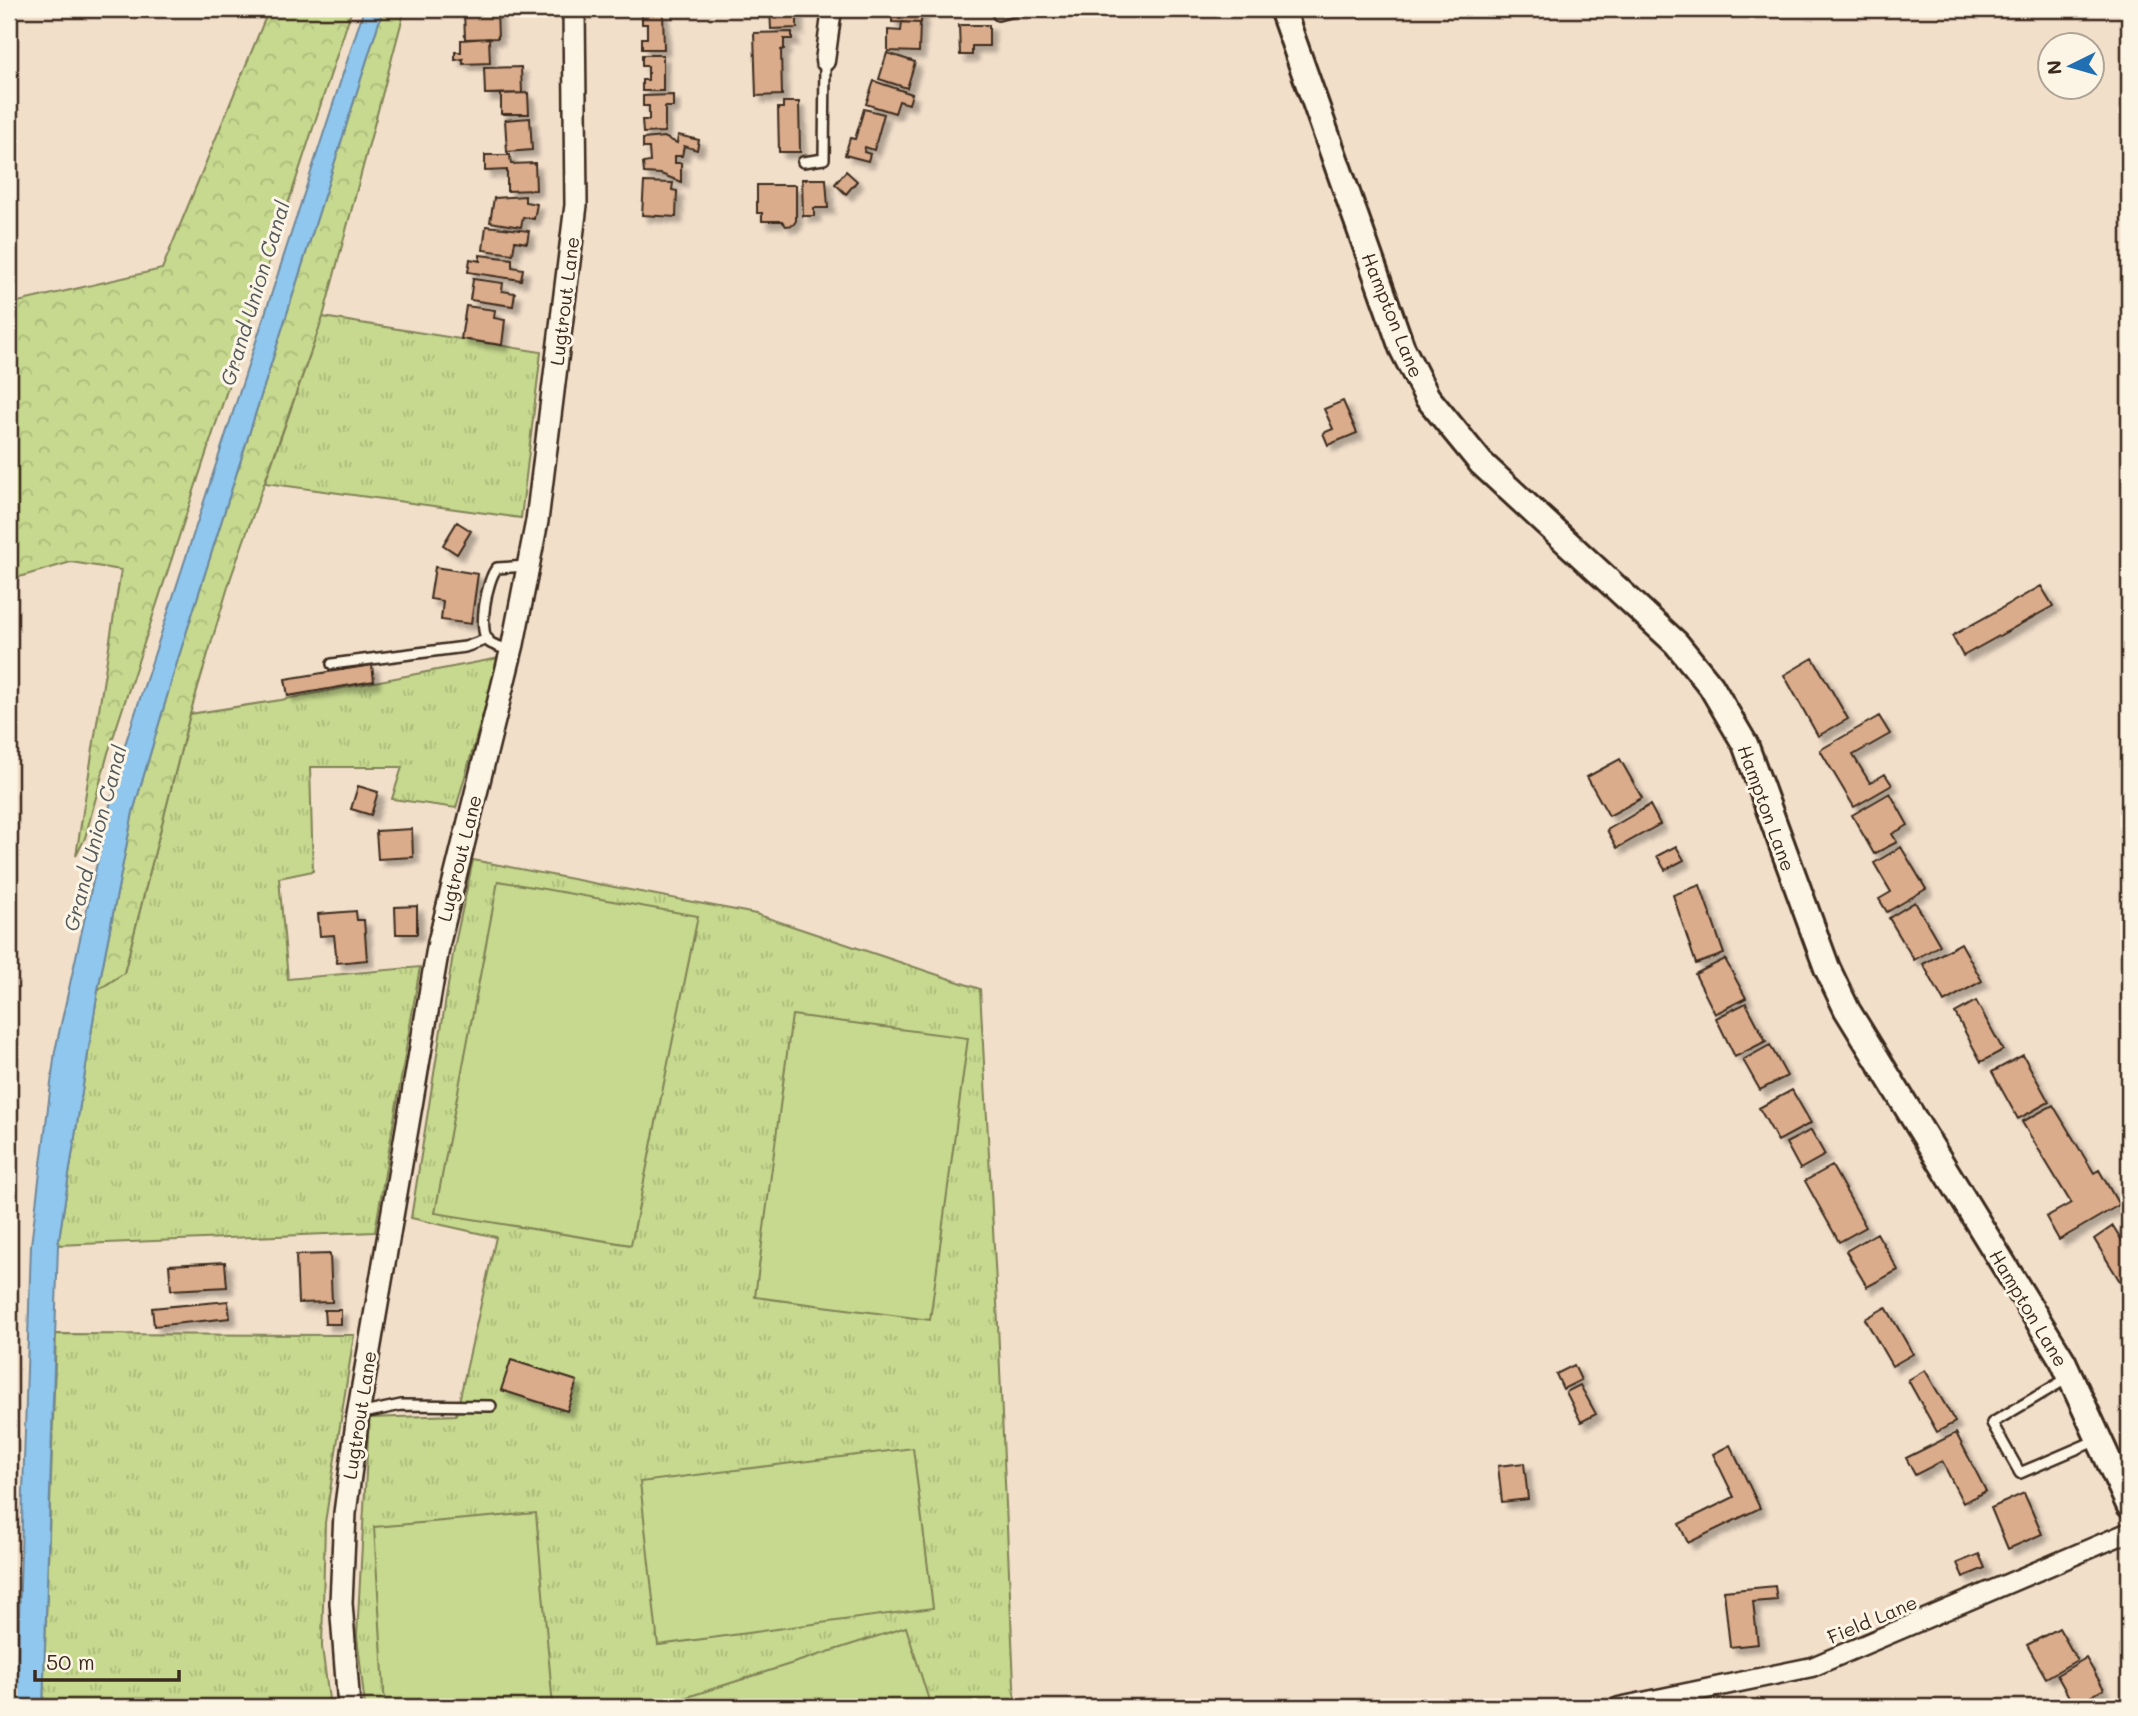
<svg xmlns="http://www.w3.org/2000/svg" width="2138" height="1716" font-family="Mali,sans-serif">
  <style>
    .grass { fill: url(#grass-tufts); stroke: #808256; stroke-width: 2 }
    .forest { fill: url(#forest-crowns); stroke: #808256; stroke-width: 2 }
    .pitch { fill: #c6d98e; stroke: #808256; stroke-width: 2 }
    .water { fill: #90c7ee; stroke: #6e889b; stroke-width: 2 }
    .building { fill: #daac8b; stroke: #3b2a1e; stroke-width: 2; filter: url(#shadow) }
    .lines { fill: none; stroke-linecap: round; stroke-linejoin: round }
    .service-casing { stroke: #3b2a1e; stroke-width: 14 }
    .minor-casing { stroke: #3b2a1e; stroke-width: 23 }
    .tertiary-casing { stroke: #3b2a1e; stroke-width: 26 }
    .secondary-casing { stroke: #3b2a1e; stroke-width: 30 }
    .service { stroke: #fcf5e5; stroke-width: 9 }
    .minor { stroke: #fcf5e5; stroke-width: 18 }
    .tertiary { stroke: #fcf5e5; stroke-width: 21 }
    .secondary { stroke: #fcf5e5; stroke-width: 24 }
    .labels { text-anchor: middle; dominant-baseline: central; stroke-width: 6; stroke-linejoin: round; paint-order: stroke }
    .street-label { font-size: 19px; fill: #3b2a1e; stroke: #fcf5e5 }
    .water-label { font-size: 21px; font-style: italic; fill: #54595c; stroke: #fcf5e5 }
  </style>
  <defs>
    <pattern id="grass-tufts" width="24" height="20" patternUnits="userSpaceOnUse" patternTransform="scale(1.75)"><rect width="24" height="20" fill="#c6d98e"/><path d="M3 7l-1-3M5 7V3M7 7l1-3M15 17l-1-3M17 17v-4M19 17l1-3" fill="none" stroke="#abba7a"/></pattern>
    <pattern id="forest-crowns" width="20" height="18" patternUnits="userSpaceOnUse" patternTransform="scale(1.75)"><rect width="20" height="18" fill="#c6d98e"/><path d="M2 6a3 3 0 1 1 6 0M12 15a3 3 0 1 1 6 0" fill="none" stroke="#abba7a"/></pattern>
    <filter id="shadow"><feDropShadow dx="6" dy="6" stdDeviation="2" flood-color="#0004"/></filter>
  </defs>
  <rect width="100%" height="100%" fill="#f2dfca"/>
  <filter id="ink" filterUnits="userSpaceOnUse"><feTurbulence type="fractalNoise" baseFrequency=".0143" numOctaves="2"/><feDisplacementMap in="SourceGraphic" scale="14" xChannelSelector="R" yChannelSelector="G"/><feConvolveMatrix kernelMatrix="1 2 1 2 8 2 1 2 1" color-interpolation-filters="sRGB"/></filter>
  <g filter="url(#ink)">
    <path class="grass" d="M 323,317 L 541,352 L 521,518 L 265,483 Z
      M 499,658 L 456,808 L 392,799 L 402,767 L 310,767 L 313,871 L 279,878 L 288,979 L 420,967 L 375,1232 L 58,1245 L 98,990 L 124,973 L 190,714 L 281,700 Z
      M 473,860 L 756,914 L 980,989 L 997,1302 L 1015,1707 L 365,1707 L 357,1635 L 369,1418 L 456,1415 L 496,1237 L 411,1218 L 454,948 Z
      M 56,1334 L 354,1335 L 325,1523 L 322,1647 L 330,1707 L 43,1707 Z"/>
    <path class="forest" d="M 269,9 L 352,9 L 108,753 L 85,838 L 76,856 L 121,570 L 71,562 L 9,580 L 9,304 L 162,269 Z
      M 383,9 L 405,9 L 323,317 L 231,577 L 190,714 L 124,973 L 98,990 L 133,812 L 178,659 Z"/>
    <path class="pitch" d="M 498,881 L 698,916 L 631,1245 L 435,1213 Z
      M 792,1015 L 968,1038 L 930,1320 L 755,1297 Z
      M 913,1448 L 933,1608 L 658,1645 L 640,1482 Z
      M 536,1513 L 553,1707 L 385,1707 L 374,1527 Z
      M 906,1627 L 931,1707 L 656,1707 Z"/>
    <path class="water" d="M 364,9 L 383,9 L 178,659 L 133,812 L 98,990 L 58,1245 L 43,1707 L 16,1707 L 31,1245 L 55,1051 L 120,760 Z"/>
    <path class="building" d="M 477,9 L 506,9 L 506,10 L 477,11 Z
      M 770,9 L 797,9 L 797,28 L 771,29 Z
      M 892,9 L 922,9 L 921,23 L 892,22 Z
      M 497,10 L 498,38 L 465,39 L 464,11 Z
      M 642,12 L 663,12 L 664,49 L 642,49 L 642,38 L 647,38 L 647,24 L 642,24 Z
      M 902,22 L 920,23 L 919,52 L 888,51 L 888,30 L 901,31 Z
      M 959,25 L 989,25 L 989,46 L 972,46 L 972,55 L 960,55 Z
      M 792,32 L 792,39 L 784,39 L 784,49 L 781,50 L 782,95 L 756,96 L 754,33 Z
      M 489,38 L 490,63 L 463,64 L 463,59 L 455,60 L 455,52 L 461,52 L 461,40 Z
      M 887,53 L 915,62 L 907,88 L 879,79 Z
      M 642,55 L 663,55 L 663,91 L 642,91 L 642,80 L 648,80 L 648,66 L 642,66 Z
      M 521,67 L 522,93 L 485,94 L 484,68 Z
      M 874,81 L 912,94 L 909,104 L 899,101 L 895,113 L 866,104 Z
      M 528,93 L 529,114 L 501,114 L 501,94 Z
      M 673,95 L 673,107 L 665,107 L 665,132 L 643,133 L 642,120 L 649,120 L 649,106 L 643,106 L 643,96 Z
      M 783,102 L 799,102 L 800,152 L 779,152 L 778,108 L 783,108 Z
      M 864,109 L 884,114 L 874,150 L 865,147 L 864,152 L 870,154 L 868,161 L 845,155 L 850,138 L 855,139 Z
      M 530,118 L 532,150 L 507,152 L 505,120 Z
      M 678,135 L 699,140 L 697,150 L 684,146 L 682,156 L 675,156 L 675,163 L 681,163 L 681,182 L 661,174 L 644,173 L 643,163 L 650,162 L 649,148 L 643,148 L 643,139 L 664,137 L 677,143 Z
      M 485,155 L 510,155 L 511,164 L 535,163 L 536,190 L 507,191 L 507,170 L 485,171 Z
      M 846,171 L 857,181 L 846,194 L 835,184 Z
      M 802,179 L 826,179 L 828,208 L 814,208 L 814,216 L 803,216 Z
      M 644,182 L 673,183 L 672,190 L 677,191 L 676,217 L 642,215 Z
      M 757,185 L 796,185 L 796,221 L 793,225 L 786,226 L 782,221 L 762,221 L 762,213 L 757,213 Z
      M 525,196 L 525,202 L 537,204 L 534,219 L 523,217 L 521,227 L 490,222 L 494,198 Z
      M 486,226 L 529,231 L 527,243 L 515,241 L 513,254 L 483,250 Z
      M 480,255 L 512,259 L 512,267 L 523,269 L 521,280 L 468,272 L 470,259 L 480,261 Z
      M 473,279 L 503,283 L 502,291 L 515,293 L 513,306 L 470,300 Z
      M 466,306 L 495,310 L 494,318 L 505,320 L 502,345 L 461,339 Z
      M 1343,401 L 1357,433 L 1328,445 L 1323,433 L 1333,429 L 1324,409 Z
      M 457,522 L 471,531 L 457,554 L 443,545 Z
      M 435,567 L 478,574 L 471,624 L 441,620 L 443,601 L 430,599 Z
      M 2041,586 L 2053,606 L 1963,656 L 1952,636 Z
      M 1813,658 L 1848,719 L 1818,736 L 1784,675 Z
      M 372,665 L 374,681 L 288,696 L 285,679 Z
      M 1879,716 L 1890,734 L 1853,755 L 1870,783 L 1885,774 L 1892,785 L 1854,807 L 1820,750 Z
      M 1620,759 L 1642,798 L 1609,816 L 1587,777 Z
      M 358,786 L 378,792 L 371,815 L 351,809 Z
      M 1890,793 L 1908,825 L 1892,834 L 1897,842 L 1874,854 L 1852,815 Z
      M 1650,805 L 1660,824 L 1617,848 L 1607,830 Z
      M 412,829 L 413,857 L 378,859 L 376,831 Z
      M 1676,846 L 1684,860 L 1665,870 L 1657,856 Z
      M 1901,847 L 1926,889 L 1887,912 L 1879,899 L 1891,892 L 1874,863 Z
      M 1700,885 L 1724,954 L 1696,964 L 1673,895 Z
      M 1915,902 L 1940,945 L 1914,960 L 1889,918 Z
      M 417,906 L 417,934 L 396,934 L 395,907 Z
      M 356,911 L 357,920 L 364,920 L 367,960 L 337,963 L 334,935 L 320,936 L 318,914 Z
      M 1961,943 L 1982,981 L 1944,1002 L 1923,964 Z
      M 1725,959 L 1746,998 L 1715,1014 L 1695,974 Z
      M 1976,1001 L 2003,1050 L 1981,1062 L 1955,1013 Z
      M 1746,1003 L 1766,1041 L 1735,1057 L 1716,1018 Z
      M 1770,1045 L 1787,1076 L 1760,1090 L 1743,1060 Z
      M 2023,1055 L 2049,1102 L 2018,1119 L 1992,1072 Z
      M 1792,1090 L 1811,1123 L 1778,1141 L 1759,1108 Z
      M 2053,1105 L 2094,1173 L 2099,1170 L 2119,1205 L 2059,1240 L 2046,1217 L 2071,1203 L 2022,1122 Z
      M 1811,1130 L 1825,1155 L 1800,1169 L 1786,1143 Z
      M 1832,1166 L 1866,1227 L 1839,1242 L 1805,1181 Z
      M 2113,1226 L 2129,1252 L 2129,1296 L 2094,1239 Z
      M 1877,1233 L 1898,1270 L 1867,1287 L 1846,1251 Z
      M 330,1254 L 332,1302 L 298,1303 L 296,1255 Z
      M 225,1262 L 227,1287 L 171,1290 L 169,1265 Z
      M 228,1301 L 230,1318 L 154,1326 L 152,1308 Z
      M 1886,1307 L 1913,1354 L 1892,1366 L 1865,1319 Z
      M 324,1310 L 341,1310 L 341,1324 L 325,1324 Z
      M 511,1360 L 577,1381 L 567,1411 L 501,1390 Z
      M 1574,1365 L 1581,1380 L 1563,1389 L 1556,1374 Z
      M 1925,1370 L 1955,1422 L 1937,1432 L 1908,1380 Z
      M 1580,1385 L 1596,1414 L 1581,1422 L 1566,1392 Z
      M 1956,1433 L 1986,1491 L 1963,1503 L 1942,1461 L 1915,1475 L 1906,1458 Z
      M 1730,1445 L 1760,1508 L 1688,1543 L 1679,1524 L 1734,1497 L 1713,1454 Z
      M 1524,1463 L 1528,1499 L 1502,1502 L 1498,1466 Z
      M 2024,1493 L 2042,1534 L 2008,1549 L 1991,1508 Z
      M 1979,1554 L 1985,1568 L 1963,1577 L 1957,1563 Z
      M 1775,1586 L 1777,1600 L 1753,1602 L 1758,1644 L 1730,1647 L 1724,1591 Z
      M 2059,1628 L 2077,1660 L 2046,1678 L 2027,1645 Z
      M 2086,1658 L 2104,1689 L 2074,1706 L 2057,1675 Z
      M 2105,1700 L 2110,1707 L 2093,1707 Z"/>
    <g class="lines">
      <defs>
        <path id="service" d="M 998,15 L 1021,9
          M 803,162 L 824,159 L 825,61
          M 510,650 C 504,648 494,646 489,642 C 477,632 487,578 497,568 L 528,566
          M 332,664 L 465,647 L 488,639
          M 2068,1378 L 1992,1423 L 2020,1473 L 2097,1440
          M 359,1414 L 401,1405 L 491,1406"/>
        <path id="minor" d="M 825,61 L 832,9
          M 1619,1707 L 1812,1667 L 2129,1532"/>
        <path id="tertiary" d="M 349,1707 L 341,1603 L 345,1513 L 358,1415 L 439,942 L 513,644 L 537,521 L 576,205 L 574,9"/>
        <path id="secondary" d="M 1282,9 L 1402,348 L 1427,397 L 1481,463 L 1676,643 L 1711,686 L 1745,744 L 1827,968 L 1847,1010 L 2063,1361 L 2129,1505"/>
      </defs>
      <use href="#service" class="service-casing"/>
      <use href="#minor" class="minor-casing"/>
      <use href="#tertiary" class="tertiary-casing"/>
      <use href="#secondary" class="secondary-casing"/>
      <use href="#service" class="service"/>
      <use href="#minor" class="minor"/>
      <use href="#tertiary" class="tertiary"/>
      <use href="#secondary" class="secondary"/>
    </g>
  </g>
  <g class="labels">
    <g class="street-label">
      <text transform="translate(564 301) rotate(-83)">Lugtrout Lane</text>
      <text transform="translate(1393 315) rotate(68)">Hampton Lane</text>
      <text transform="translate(1767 808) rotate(70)">Hampton Lane</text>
      <text transform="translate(459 858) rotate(-76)">Lugtrout Lane</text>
      <text transform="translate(2029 1308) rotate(59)">Hampton Lane</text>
      <text transform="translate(359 1415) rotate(-81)">Lugtrout Lane</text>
      <text transform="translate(1872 1619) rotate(-23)">Field Lane</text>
    </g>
    <g class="water-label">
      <text transform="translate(254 293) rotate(-73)">Grand Union Canal</text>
      <text transform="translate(94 838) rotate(-75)">Grand Union Canal</text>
    </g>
  </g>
  <rect width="2138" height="1716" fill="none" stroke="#fcf5e5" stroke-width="35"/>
  <rect x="18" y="18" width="2103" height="1681" fill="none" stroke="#3b2a1e" stroke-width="2.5" filter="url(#ink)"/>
  <g transform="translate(2071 66) rotate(265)"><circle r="33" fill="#fcf5e5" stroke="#afa495" stroke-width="2"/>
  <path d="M0-5L12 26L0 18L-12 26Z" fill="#1f6fb2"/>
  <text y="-10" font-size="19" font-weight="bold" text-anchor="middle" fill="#3b2a1e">N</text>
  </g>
  <path d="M35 1670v10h144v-10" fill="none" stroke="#3b2a1e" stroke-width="3.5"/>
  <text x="46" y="1670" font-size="21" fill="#3b2a1e" stroke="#fcf5e5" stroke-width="5" paint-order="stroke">50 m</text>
</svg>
